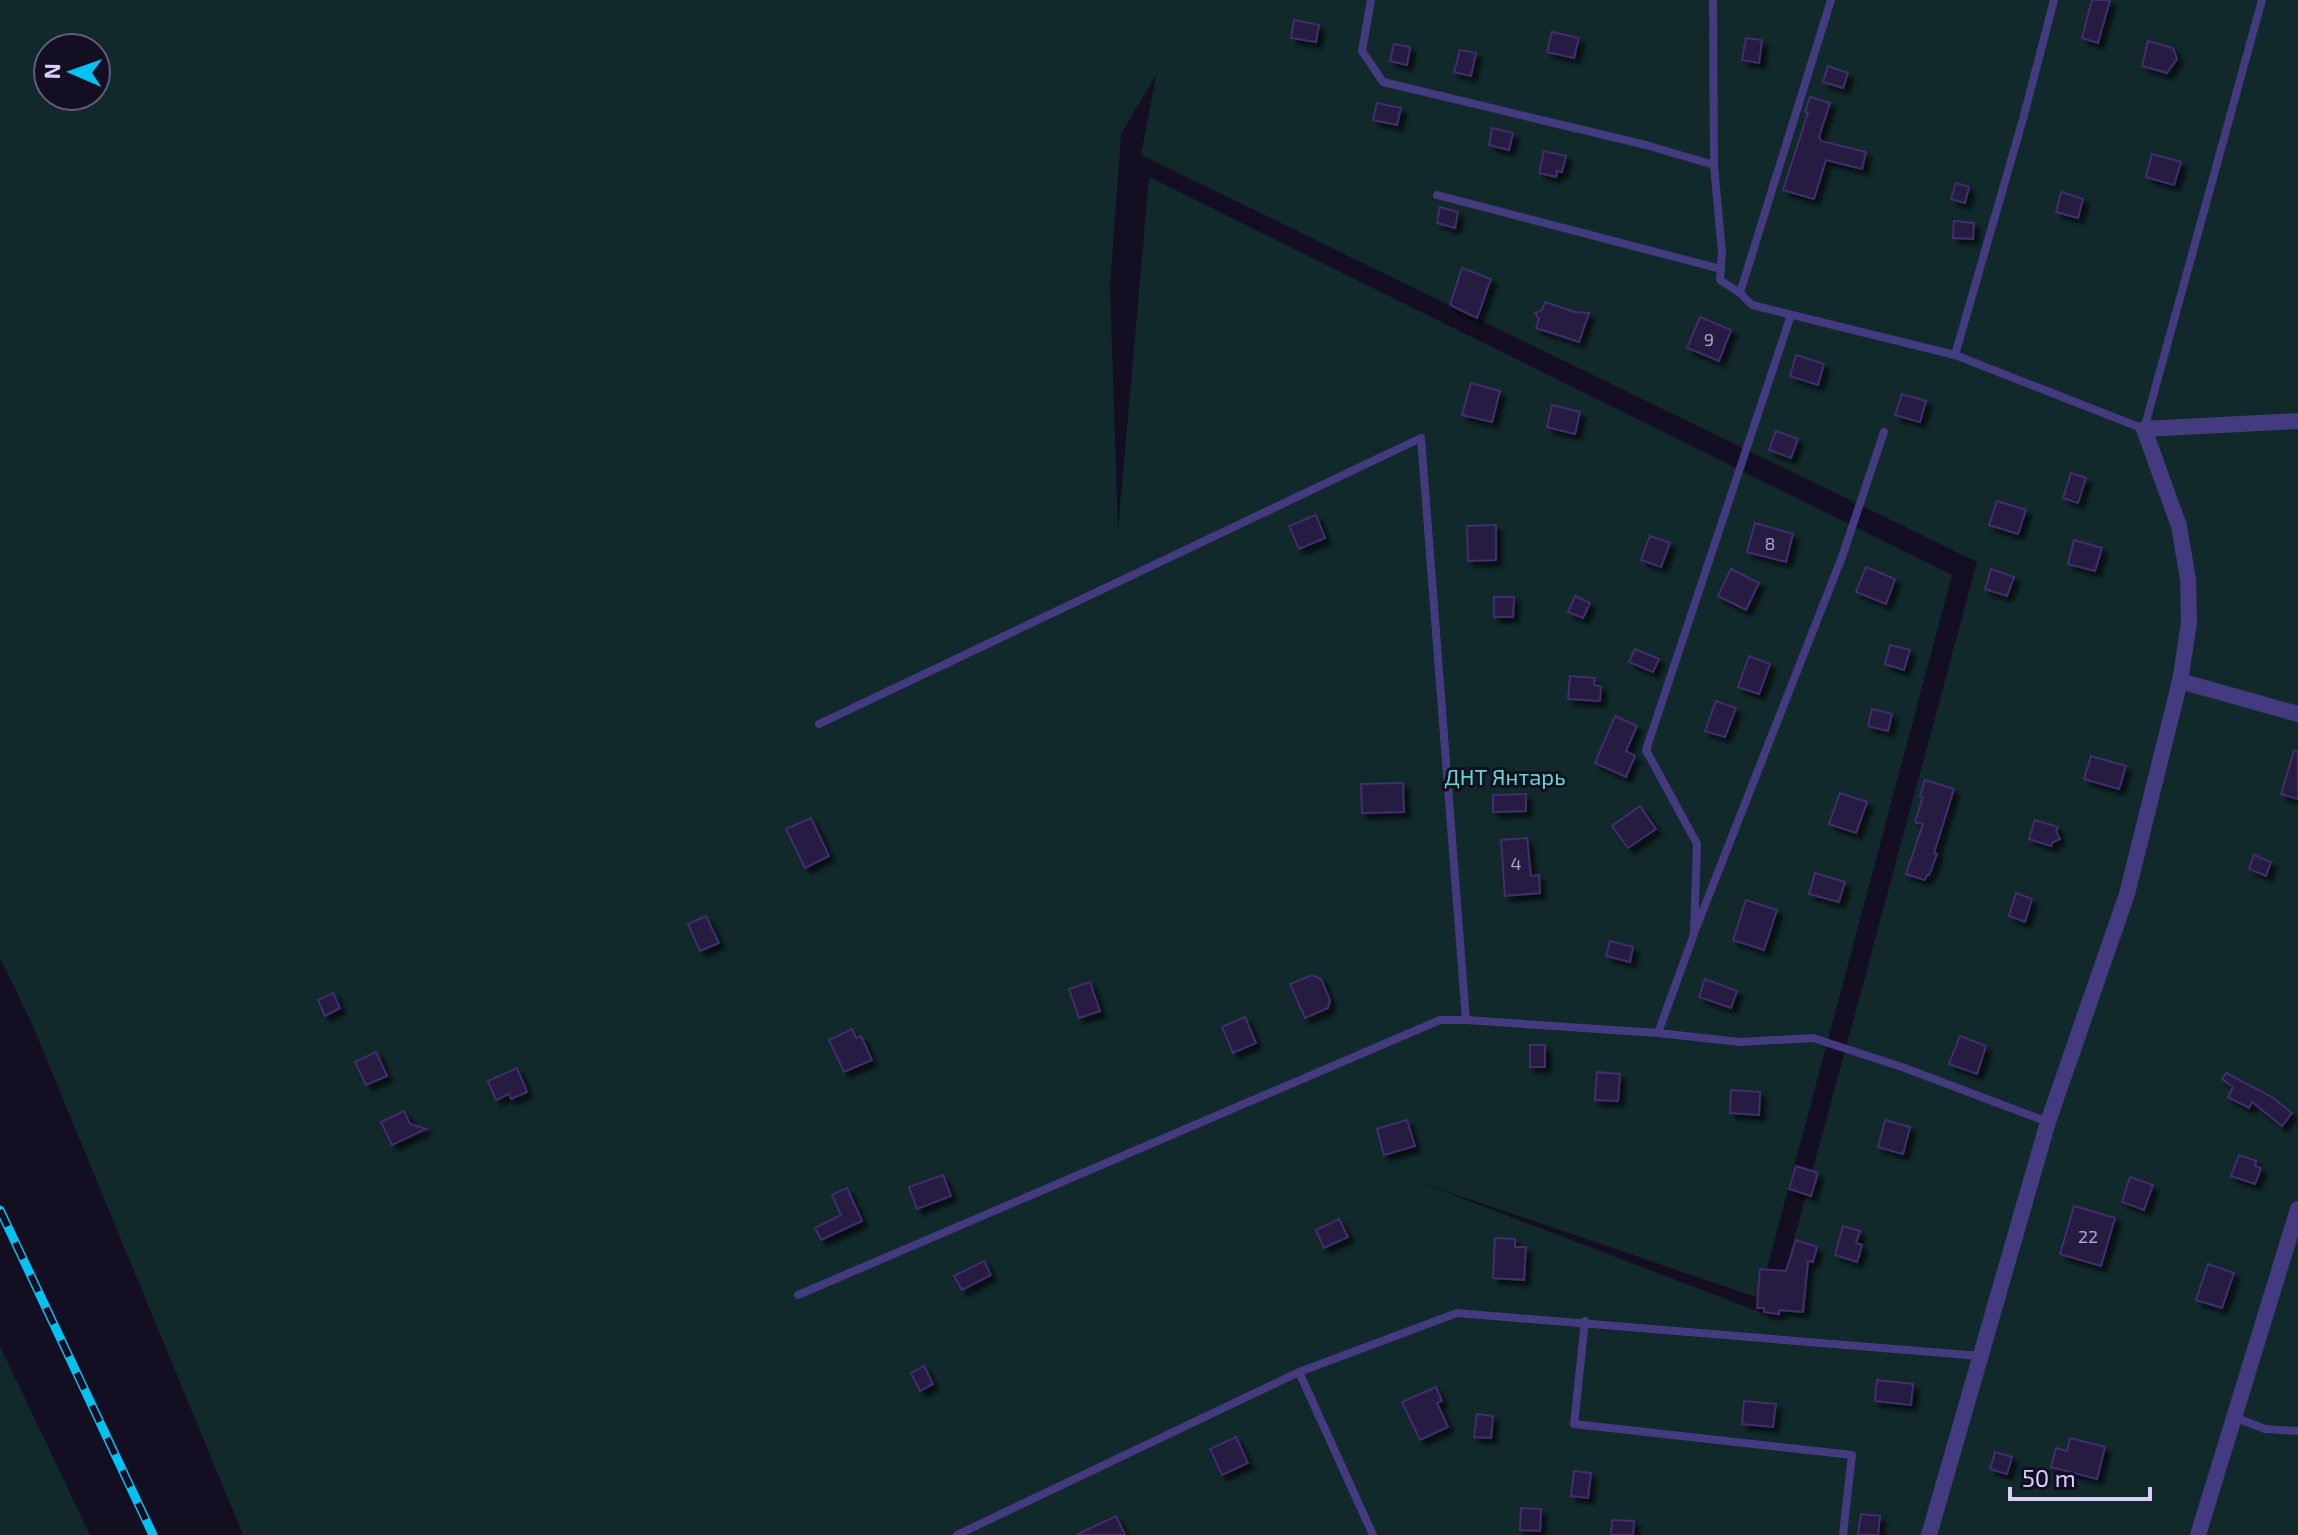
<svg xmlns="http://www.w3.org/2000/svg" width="2298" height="1535" font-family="'Exo 2',sans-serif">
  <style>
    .green { fill: #11292b; fill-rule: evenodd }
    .building { fill: #271a42; stroke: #412d6d; stroke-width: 2; filter: url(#shadow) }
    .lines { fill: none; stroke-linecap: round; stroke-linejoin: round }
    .lane { stroke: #443a7f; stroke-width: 8 }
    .street { stroke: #443a7f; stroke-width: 16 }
    .rail-casing { stroke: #06c2f3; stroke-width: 9 }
    .rail { stroke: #130e21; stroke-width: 6; stroke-dasharray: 18; stroke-linecap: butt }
    .labels { text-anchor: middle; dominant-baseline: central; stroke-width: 6; stroke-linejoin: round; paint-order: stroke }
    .number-label { font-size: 18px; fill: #ada2cf }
    .park-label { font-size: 22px; fill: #5ddcca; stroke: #130e21 }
  </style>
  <defs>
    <filter id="shadow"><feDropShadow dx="5.5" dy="5.5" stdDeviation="2" flood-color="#0009"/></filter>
  </defs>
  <rect width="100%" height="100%" fill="#130e21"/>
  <path class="green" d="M 0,0 L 2298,0 L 2298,1535 L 243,1535 L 32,1024 L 0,958 ZM 48,48 L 96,48 L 96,96 L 48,96 ZM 1156,75 L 1141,155 L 1977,562 L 1773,1317 L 1419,1182 L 1759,1298 L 1952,575 L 1149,177 L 1118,531 L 1110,285 L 1121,134 Z
    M 0,1346 L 90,1535 L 0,1535 Z"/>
  <path class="building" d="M 2092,0 L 2110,0 L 2098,43 L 2082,38 Z
    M 1294,20 L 1319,25 L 1316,42 L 1291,38 Z
    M 1552,32 L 1579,38 L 1574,58 L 1547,52 Z
    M 1746,38 L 1762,40 L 1759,63 L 1742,60 Z
    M 2148,41 L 2173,48 L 2177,59 L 2167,73 L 2142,66 Z
    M 1394,44 L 1410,47 L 1407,65 L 1390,61 Z
    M 1460,50 L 1476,53 L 1471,76 L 1454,72 Z
    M 1828,66 L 1848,73 L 1843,88 L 1823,82 Z
    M 1810,97 L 1830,103 L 1819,137 L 1821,141 L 1866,152 L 1862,169 L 1826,160 L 1814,199 L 1783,190 L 1808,113 L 1805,112 Z
    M 1377,103 L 1401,108 L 1397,125 L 1373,120 Z
    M 1492,128 L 1513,133 L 1509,150 L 1489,145 Z
    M 1544,151 L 1566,156 L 1562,172 L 1557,171 L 1556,177 L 1539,173 Z
    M 2152,154 L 2181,162 L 2174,185 L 2146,177 Z
    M 1956,183 L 1969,187 L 1965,203 L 1951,199 Z
    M 2061,192 L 2083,199 L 2078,218 L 2056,212 Z
    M 1440,207 L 1458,212 L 1455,228 L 1437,223 Z
    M 1954,221 L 1974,223 L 1973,239 L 1953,238 Z
    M 1462,268 L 1491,279 L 1477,318 L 1450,305 Z
    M 1545,302 L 1575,312 L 1589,313 L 1579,342 L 1536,328 L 1539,319 L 1535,313 L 1542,310 Z
    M 1700,317 L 1731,330 L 1719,361 L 1687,348 Z
    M 1796,355 L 1824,364 L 1818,385 L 1790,376 Z
    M 1471,383 L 1500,391 L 1492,422 L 1462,415 Z
    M 1902,394 L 1926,401 L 1920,422 L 1895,415 Z
    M 1552,405 L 1580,412 L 1575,434 L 1547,427 Z
    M 1776,431 L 1798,439 L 1791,458 L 1769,450 Z
    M 2071,473 L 2086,478 L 2078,503 L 2063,498 Z
    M 1997,501 L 2026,510 L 2018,534 L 1989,525 Z
    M 1316,515 L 1325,538 L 1299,549 L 1289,526 Z
    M 1755,523 L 1793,534 L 1786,562 L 1747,552 Z
    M 1496,525 L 1496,560 L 1468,561 L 1467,526 Z
    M 1650,536 L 1670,543 L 1661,567 L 1641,560 Z
    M 2074,540 L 2102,548 L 2095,571 L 2068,564 Z
    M 1866,567 L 1895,579 L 1886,604 L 1856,592 Z
    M 1731,569 L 1759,583 L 1746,610 L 1718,596 Z
    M 1991,569 L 2014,577 L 2007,596 L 1985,589 Z
    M 1575,596 L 1590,603 L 1583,618 L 1568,612 Z
    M 1494,597 L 1514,597 L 1513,617 L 1494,617 Z
    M 1890,645 L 1910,650 L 1904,670 L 1885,664 Z
    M 1635,649 L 1659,659 L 1653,672 L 1629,662 Z
    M 1749,656 L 1770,664 L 1759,694 L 1738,687 Z
    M 1570,676 L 1595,678 L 1594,685 L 1601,686 L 1600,701 L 1568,699 Z
    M 1716,701 L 1736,708 L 1725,737 L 1705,731 Z
    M 1872,709 L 1892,714 L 1888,731 L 1868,726 Z
    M 1615,716 L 1637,726 L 1626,751 L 1635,756 L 1626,777 L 1595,763 Z
    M 2294,751 L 2298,752 L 2298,799 L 2281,794 Z
    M 2091,756 L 2126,766 L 2119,789 L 2084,779 Z
    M 1925,780 L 1954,789 L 1934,853 L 1937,854 L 1929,875 L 1927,875 L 1925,880 L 1906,874 L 1923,824 L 1915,822 L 1923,797 L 1920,796 Z
    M 1403,783 L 1404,812 L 1362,813 L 1361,784 Z
    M 1840,793 L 1867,802 L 1856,833 L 1829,824 Z
    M 1526,794 L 1526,811 L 1493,812 L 1493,795 Z
    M 1640,806 L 1656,829 L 1628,848 L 1612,826 Z
    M 811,818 L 829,856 L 805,868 L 786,829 Z
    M 2035,820 L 2058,827 L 2056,831 L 2060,839 L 2053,842 L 2051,846 L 2029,839 Z
    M 1527,838 L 1531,876 L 1539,875 L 1540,893 L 1505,896 L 1501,840 Z
    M 2254,855 L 2271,862 L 2266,876 L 2249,869 Z
    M 1815,873 L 1845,882 L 1839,902 L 1809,894 Z
    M 2016,893 L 2032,899 L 2025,922 L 2009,916 Z
    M 1746,900 L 1777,910 L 1764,950 L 1733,940 Z
    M 706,916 L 719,943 L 700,951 L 688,924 Z
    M 1610,941 L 1633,947 L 1630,962 L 1606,956 Z
    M 1312,975 L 1321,979 L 1330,1000 L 1328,1008 L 1305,1018 L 1290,984 Z
    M 1705,979 L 1737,991 L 1731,1008 L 1699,997 Z
    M 1090,982 L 1100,1011 L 1079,1018 L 1069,989 Z
    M 333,993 L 340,1008 L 325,1016 L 318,1000 Z
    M 1245,1017 L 1256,1043 L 1233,1053 L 1222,1027 Z
    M 852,1029 L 856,1038 L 861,1036 L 872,1060 L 844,1072 L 829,1040 Z
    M 1960,1036 L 1986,1046 L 1977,1074 L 1949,1064 Z
    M 1530,1045 L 1545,1045 L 1545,1067 L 1530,1067 Z
    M 376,1052 L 387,1076 L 366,1085 L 355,1062 Z
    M 517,1068 L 527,1092 L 511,1099 L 509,1094 L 496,1100 L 488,1081 Z
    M 1597,1072 L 1620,1074 L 1618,1101 L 1595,1100 Z
    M 2226,1073 L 2272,1097 L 2292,1113 L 2282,1126 L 2252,1102 L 2249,1108 L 2228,1097 L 2233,1087 L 2222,1079 Z
    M 1731,1090 L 1760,1092 L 1759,1115 L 1730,1113 Z
    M 404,1111 L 410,1124 L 426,1129 L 392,1145 L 381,1122 Z
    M 1407,1120 L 1415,1146 L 1384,1155 L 1377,1129 Z
    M 1885,1120 L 1910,1127 L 1903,1154 L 1878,1147 Z
    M 2239,1155 L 2256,1161 L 2255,1166 L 2261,1168 L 2255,1184 L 2231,1176 Z
    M 1796,1166 L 1818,1173 L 1811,1196 L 1789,1189 Z
    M 943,1175 L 951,1196 L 917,1209 L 909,1187 Z
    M 2130,1177 L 2153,1185 L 2144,1210 L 2122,1202 Z
    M 847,1188 L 862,1221 L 821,1240 L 815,1228 L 841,1215 L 832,1195 Z
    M 2074,1206 L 2115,1218 L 2101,1266 L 2060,1254 Z
    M 1339,1219 L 1348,1237 L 1324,1248 L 1316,1230 Z
    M 1843,1226 L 1860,1231 L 1856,1243 L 1862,1245 L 1857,1262 L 1835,1255 Z
    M 1495,1238 L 1515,1239 L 1515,1247 L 1526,1247 L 1524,1280 L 1493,1278 Z
    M 1796,1240 L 1817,1247 L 1813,1262 L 1808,1261 L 1803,1312 L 1779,1310 L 1779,1314 L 1764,1312 L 1764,1308 L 1757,1308 L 1760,1269 L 1786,1271 Z
    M 984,1261 L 991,1275 L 962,1290 L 954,1276 Z
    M 2208,1264 L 2234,1273 L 2222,1308 L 2196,1300 Z
    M 924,1366 L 933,1384 L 920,1391 L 911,1373 Z
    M 1877,1380 L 1913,1384 L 1911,1405 L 1875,1401 Z
    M 1436,1387 L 1442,1401 L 1437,1403 L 1448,1427 L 1420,1440 L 1402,1402 Z
    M 1744,1401 L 1776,1404 L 1773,1427 L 1742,1424 Z
    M 1477,1414 L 1493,1416 L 1491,1438 L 1474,1437 Z
    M 1236,1437 L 1248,1463 L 1222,1475 L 1210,1449 Z
    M 2070,1438 L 2105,1447 L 2097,1479 L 2051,1467 L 2056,1448 L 2067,1451 Z
    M 1995,1452 L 2012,1457 L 2007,1474 L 1990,1469 Z
    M 1574,1471 L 1591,1473 L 1588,1498 L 1571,1496 Z
    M 1521,1508 L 1541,1509 L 1540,1531 L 1520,1530 Z
    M 1861,1514 L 1880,1516 L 1878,1535 L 1858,1535 Z
    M 1116,1516 L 1125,1535 L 1076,1535 Z
    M 1612,1520 L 1634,1521 L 1633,1535 L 1611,1535 Z"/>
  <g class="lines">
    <path class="lane" d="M 1371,0 L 1362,51 L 1383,82 L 1646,145 L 1714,165
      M 1713,0 L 1714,165 L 1722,253 L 1720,280 L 1740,293 L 1752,305 L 1955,355 L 2144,429 L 2262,0
      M 1437,195 L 1721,269
      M 1740,293 L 1831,0
      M 1791,315 L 1646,750 L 1697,844 L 1694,934 L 1658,1033 L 1740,1042 L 1813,1038 L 1902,1067 L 2048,1122
      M 1955,355 L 2023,119 L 2054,0
      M 819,724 L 1421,438 L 1466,1020 L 1658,1033
      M 1696,928 L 1842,557 L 1884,432
      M 798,1295 L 1440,1020 L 1466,1020
      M 1585,1321 L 1574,1424 L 1852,1455 L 1843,1535
      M 1299,1372 L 1373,1535
      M 2234,1417 L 2265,1429 L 2298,1431
      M 957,1535 L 1299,1372 L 1457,1313 L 1980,1356"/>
    <path class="street" d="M 2180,681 L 2298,714
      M 1929,1535 L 2048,1122 L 2127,894 L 2180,681 L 2189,623 L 2188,579 L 2179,526 L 2144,429 L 2298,421
      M 2198,1535 L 2298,1209"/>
    <defs>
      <path id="rail" d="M 0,1210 L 153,1535"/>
    </defs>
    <use href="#rail" class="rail-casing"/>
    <use href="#rail" class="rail"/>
  </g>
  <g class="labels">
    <g class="number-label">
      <text x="1709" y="339">9</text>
      <text x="1770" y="543">8</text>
      <text x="1516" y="863">4</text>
      <text x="2088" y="1236">22</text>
    </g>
    <g class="park-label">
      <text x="1505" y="776">ДНТ Янтарь</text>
    </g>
  </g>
  <g transform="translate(72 72) rotate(272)"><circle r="38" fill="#130e21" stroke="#635b79" stroke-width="2"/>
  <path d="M0-6L14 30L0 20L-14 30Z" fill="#06c2f3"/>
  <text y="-12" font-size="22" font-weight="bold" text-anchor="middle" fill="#dacffe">N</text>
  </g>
  <path d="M2010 1487v12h140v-12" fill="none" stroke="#dacffe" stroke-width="4"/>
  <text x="2022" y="1487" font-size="24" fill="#dacffe" stroke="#130e21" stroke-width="6" paint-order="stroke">50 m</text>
</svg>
